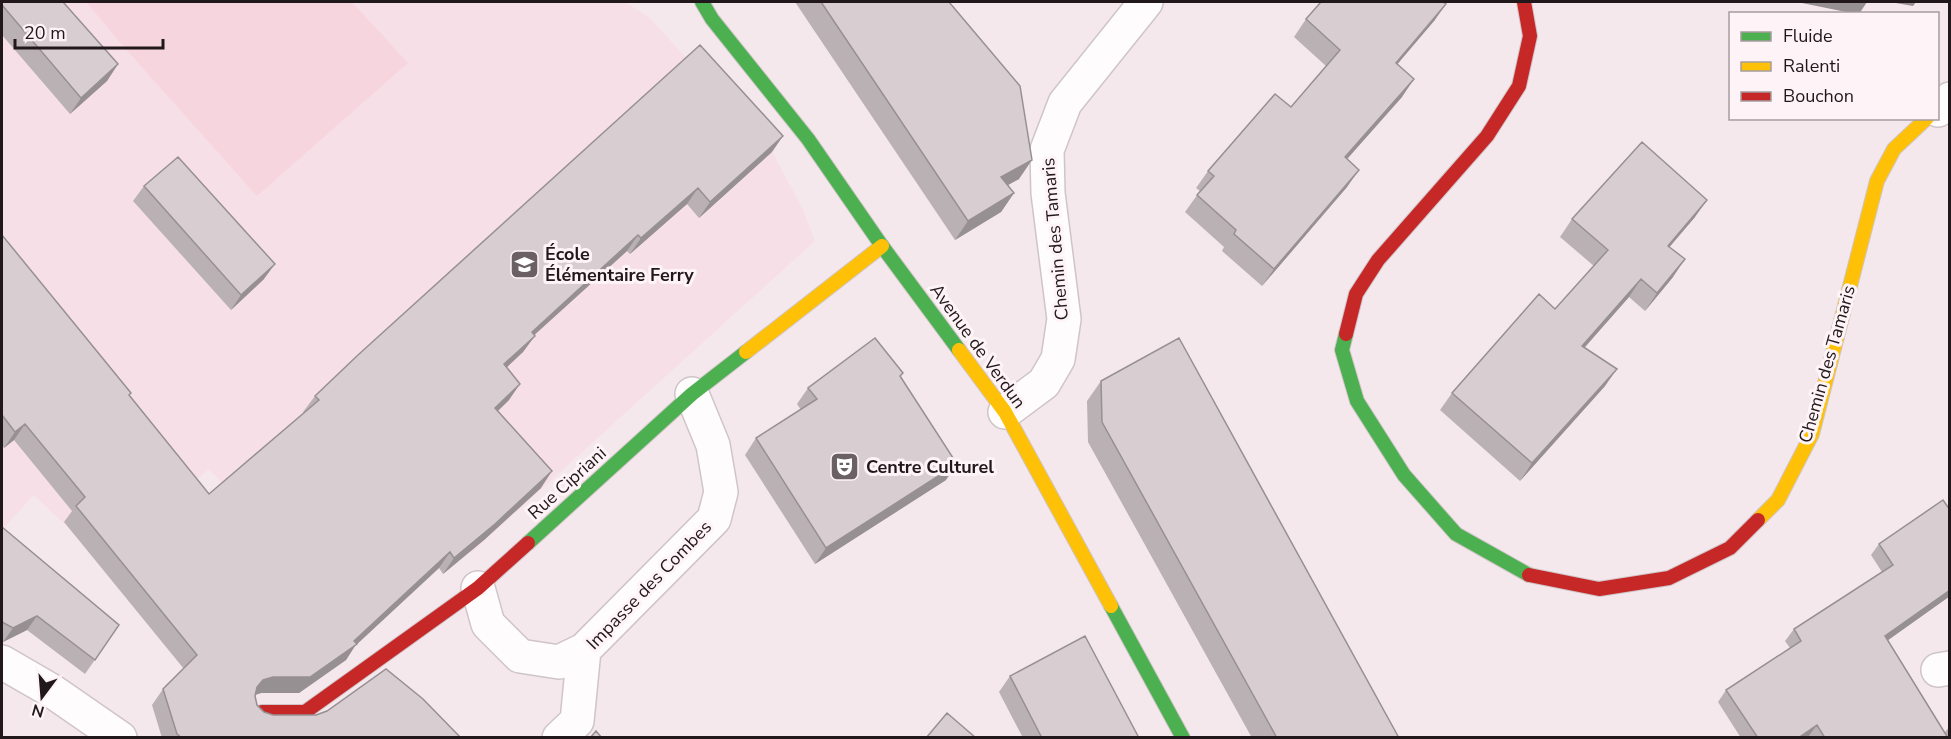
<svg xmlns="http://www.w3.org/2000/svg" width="1951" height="739" font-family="'Nunito Sans',sans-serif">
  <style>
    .built { fill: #f7dfe7 }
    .green { fill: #f6d5df }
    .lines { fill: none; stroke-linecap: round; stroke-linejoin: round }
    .street-casing { stroke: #cfc5c8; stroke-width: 36 }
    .fast-casing { stroke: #cfc5c8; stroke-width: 16 }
    .slow-casing { stroke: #cfc5c8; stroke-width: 16 }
    .jam-casing { stroke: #cfc5c8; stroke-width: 16 }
    .street { stroke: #fefcfc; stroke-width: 33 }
    .fast { stroke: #4caf50; stroke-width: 14 }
    .slow { stroke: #ffc107; stroke-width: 14 }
    .jam { stroke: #c62828; stroke-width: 14 }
    .wall { fill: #bab1b5 }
    .shaded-wall { fill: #979093 }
    .building { fill: #d8ced2; stroke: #979093; stroke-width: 1.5 }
    .labels { text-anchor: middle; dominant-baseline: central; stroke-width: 6; stroke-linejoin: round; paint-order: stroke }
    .street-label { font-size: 18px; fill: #21181b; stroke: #fef4f7 }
    .poi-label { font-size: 18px; font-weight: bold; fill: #21181b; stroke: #fef4f7; text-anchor: start }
  </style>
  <rect width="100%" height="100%" fill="#f5e8ec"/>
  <path class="built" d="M 2,2 L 625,2 L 650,18 L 772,152 L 802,207 L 815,241 L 472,552 L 469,552 L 392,508 L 226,487 L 209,469 L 102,560 L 34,495 L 2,530 Z"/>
  <path class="green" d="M 86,2 L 352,2 L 408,63 L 257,196 L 123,46 Z"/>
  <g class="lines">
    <defs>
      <path id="street" d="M 1938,110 L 1950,99
        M 1005,412 L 1044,383 L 1058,359 L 1064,319 L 1048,193 L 1047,150 L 1065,103 L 1146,2
        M 478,588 L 488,624 L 520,656 L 559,662 L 584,650
        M 2,662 L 52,691 L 120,738
        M 1938,670 L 1950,668
        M 559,738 L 577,721 L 584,650 L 714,519 L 721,492 L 713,445 L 692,394"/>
      <path id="fast" d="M 702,2 L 712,19 L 808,139 L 882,246 L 959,350
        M 1346,334 L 1342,350 L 1357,401 L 1404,475 L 1456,534 L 1529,575
        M 528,543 L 692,394 L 746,352
        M 1111,606 L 1183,738"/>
      <path id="slow" d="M 959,350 L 1005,412 L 1111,606
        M 746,352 L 882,246
        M 1758,520 L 1778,500 L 1812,434 L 1877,181 L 1894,149 L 1927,118"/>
      <path id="jam" d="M 1346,334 L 1356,294 L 1378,260 L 1487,136 L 1519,86 L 1530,36 L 1524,2
        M 1529,575 L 1599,589 L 1669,578 L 1730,548 L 1758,520
        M 262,712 L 305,712 L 478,588 L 528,543"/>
    </defs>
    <use href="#street" class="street-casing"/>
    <use href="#fast" class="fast-casing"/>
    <use href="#slow" class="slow-casing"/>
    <use href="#jam" class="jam-casing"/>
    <use href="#street" class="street"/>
    <use href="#fast" class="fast"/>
    <use href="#slow" class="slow"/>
    <use href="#jam" class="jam"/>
  </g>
  <path class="wall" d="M 2,2 L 118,64 L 107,81 L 70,114 L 2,35 Z
    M 795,2 L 949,2 L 1019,179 L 1008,185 L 1014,193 L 1001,212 L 955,240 Z
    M 1446,4 L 1434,21 L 1397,64 L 1402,97 L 1346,159 L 1347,187 L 1262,286 L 1222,251 L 1224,247 L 1185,212 L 1200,191 L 1196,188 L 1208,171 L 1291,107 L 1326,66 L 1294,37 L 1306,19 Z
    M 772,152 L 699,218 L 687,204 L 630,254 L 627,251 L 534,335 L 523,352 L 506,368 L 509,400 L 498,411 L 541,488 L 484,540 L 443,574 L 439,568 L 355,646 L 346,660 L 299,693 L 261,693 L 255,695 L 255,696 L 257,705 L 264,712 L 273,715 L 461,738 L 162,738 L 152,705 L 163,689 L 184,669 L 64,522 L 72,511 L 14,440 L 4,448 L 2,445 L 2,235 L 131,393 L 129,396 L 209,494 L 305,413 L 303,412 L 315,396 L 358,355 Z
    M 144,186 L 264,279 L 231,310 L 133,201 Z
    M 1695,217 L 1669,247 L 1673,277 L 1645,311 L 1629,297 L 1584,348 L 1605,386 L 1520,481 L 1440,410 L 1452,393 L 1555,309 L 1594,266 L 1560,237 L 1572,219 Z
    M 901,376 L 946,480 L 815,564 L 745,455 L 756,438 L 801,410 L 797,404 L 808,388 Z
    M 1101,381 L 1399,738 L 1252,738 L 1088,442 L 1087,401 Z
    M 1950,510 L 1950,596 L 1888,640 L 1945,732 L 1950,726 L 1950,738 L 1741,738 L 1718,702 L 1726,690 L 1790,648 L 1785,641 L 1794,629 L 1882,572 L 1871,555 L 1879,544 Z
    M 2,527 L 119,625 L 85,674 L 27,630 L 3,642 L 2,641 Z
    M 1010,676 L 1139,738 L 1023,738 L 999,692 Z"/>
  <path class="shaded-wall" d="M 1797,2 L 1867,2 L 1859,14 L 1856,14 Z
    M 1890,2 L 1916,2 L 1913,6 Z
    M 1446,4 L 1434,21 L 1384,80 L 1396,63 Z
    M 118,64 L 107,81 L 70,114 L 81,98 Z
    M 1414,79 L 1402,97 L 1333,175 L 1345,157 Z
    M 783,136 L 772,152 L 699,218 L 710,202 Z
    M 1032,160 L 1019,179 L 988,196 L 1001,177 Z
    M 1359,170 L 1347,187 L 1262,286 L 1274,269 Z
    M 698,188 L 687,204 L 630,254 L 641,238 Z
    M 1014,193 L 1001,212 L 955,240 L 968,221 Z
    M 1707,200 L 1695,217 L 1656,263 L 1668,246 Z
    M 638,235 L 627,251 L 520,348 L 532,332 Z
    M 1685,259 L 1673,277 L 1645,311 L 1657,293 Z
    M 275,264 L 264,279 L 231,310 L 241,295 Z
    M 1641,279 L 1629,297 L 1570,364 L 1582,346 Z
    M 535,336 L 523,352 L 492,381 L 504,364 Z
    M 1617,369 L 1605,386 L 1520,481 L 1532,463 Z
    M 520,384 L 509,400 L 484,424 L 495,408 Z
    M 25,424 L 14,440 L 4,448 L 15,432 Z
    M 957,464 L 946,480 L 815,564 L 826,548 Z
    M 552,471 L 541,488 L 484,540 L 443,574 L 454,558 Z
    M 450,552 L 439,568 L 355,646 L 346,660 L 299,693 L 261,693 L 252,696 L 257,687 L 263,680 L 354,641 Z
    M 1950,590 L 1950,596 L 1877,648 L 1885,636 Z
    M 37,616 L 27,630 L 3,642 L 13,628 Z
    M 1817,725 L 1808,737 L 1798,738 Z"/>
  <path class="building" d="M 2,2 L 63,2 L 118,64 L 81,98 L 2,5 Z
    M 821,2 L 949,2 L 1020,86 L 1032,160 L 1001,177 L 1014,193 L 968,221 Z
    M 1321,2 L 1443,2 L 1446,4 L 1396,63 L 1414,79 L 1345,157 L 1359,170 L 1274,269 L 1234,234 L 1236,230 L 1197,195 L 1214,176 L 1208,171 L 1275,94 L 1291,107 L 1340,50 L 1306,19 Z
    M 700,45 L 783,136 L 710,202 L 698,188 L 641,238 L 638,235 L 532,332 L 535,336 L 504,364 L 520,384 L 495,408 L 552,471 L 495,524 L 454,558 L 450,552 L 354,641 L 357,644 L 310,677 L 273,677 L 263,680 L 257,687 L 255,696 L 257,705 L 264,712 L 273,715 L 316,715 L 327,711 L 386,669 L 423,699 L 461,738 L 182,738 L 177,734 L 163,689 L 197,655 L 76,506 L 85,497 L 25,424 L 15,432 L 2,415 L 2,235 L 131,393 L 129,395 L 209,494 L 319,400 L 315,396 L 358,355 Z
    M 1642,142 L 1707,200 L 1668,246 L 1685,259 L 1657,293 L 1641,279 L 1582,346 L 1617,369 L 1532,463 L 1452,393 L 1539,294 L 1555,309 L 1608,250 L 1572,219 Z
    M 178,157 L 275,264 L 241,295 L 144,186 Z
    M 875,338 L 903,373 L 900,376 L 957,464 L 826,548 L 756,438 L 817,399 L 808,388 Z
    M 1179,338 L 1399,738 L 1277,738 L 1102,422 L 1101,381 Z
    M 1943,500 L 1950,510 L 1950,590 L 1885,636 L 1948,738 L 1825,738 L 1817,725 L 1798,738 L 1758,738 L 1726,690 L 1801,641 L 1794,629 L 1893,565 L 1879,544 Z
    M 2,527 L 119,625 L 95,660 L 37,616 L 13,628 L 2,622 Z
    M 1085,636 L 1139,738 L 1042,738 L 1010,676 Z
    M 947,713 L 976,738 L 926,738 Z
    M 596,731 L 602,738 L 590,738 Z"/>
  <defs>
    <symbol id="school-square" viewBox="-11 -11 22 22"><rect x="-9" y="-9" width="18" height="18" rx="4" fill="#6b6164" stroke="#fef4f7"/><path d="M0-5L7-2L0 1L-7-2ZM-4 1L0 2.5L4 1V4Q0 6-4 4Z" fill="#fff"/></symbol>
    <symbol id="theatre-square" viewBox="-11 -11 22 22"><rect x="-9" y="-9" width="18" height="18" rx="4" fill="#6b6164" stroke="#fef4f7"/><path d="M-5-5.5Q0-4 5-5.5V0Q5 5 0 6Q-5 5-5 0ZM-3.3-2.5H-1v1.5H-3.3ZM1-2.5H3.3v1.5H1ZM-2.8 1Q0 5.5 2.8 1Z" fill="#fff"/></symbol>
  </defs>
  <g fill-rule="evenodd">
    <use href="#school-square" x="508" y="248" width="33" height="33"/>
    <use href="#theatre-square" x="828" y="450" width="33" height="33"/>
  </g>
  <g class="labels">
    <g class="street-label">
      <text transform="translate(1055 239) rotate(-95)">Chemin des Tamaris</text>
      <text transform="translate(978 346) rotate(54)">Avenue de Verdun</text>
      <text transform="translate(1827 364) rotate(-74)">Chemin des Tamaris</text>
      <text transform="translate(567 483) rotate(-42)">Rue Cipriani</text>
      <text transform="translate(649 585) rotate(-46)">Impasse des Combes</text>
    </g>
    <g class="poi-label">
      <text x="545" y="254">École<tspan x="545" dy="21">Élémentaire Ferry</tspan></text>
      <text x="866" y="467">Centre Culturel</text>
    </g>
  </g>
  <rect width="1951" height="739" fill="none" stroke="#21181b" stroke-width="6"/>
  <rect x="1729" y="12" width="210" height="108" fill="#fef4f7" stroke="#a69c9f" stroke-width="1.5"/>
  <rect x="1741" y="32" width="30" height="9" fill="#4caf50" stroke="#a69c9f" stroke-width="1.5"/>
  <text x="1783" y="42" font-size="18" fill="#21181b">Fluide</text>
  <rect x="1741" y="62" width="30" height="9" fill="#ffc107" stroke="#a69c9f" stroke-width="1.5"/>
  <text x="1783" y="72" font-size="18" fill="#21181b">Ralenti</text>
  <rect x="1741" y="92" width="30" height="9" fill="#c62828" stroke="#a69c9f" stroke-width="1.5"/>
  <text x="1783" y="102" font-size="18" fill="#21181b">Bouchon</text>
  <g transform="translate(42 697) rotate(196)" stroke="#fef4f7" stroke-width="4.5" paint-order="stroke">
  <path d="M0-4.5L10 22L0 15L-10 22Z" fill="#21181b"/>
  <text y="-9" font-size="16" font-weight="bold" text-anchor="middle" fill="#21181b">N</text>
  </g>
  <path d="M15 39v9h148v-9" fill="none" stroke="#21181b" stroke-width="3"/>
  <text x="24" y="39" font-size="18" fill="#21181b" stroke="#fef4f7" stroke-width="4.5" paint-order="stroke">20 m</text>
</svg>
